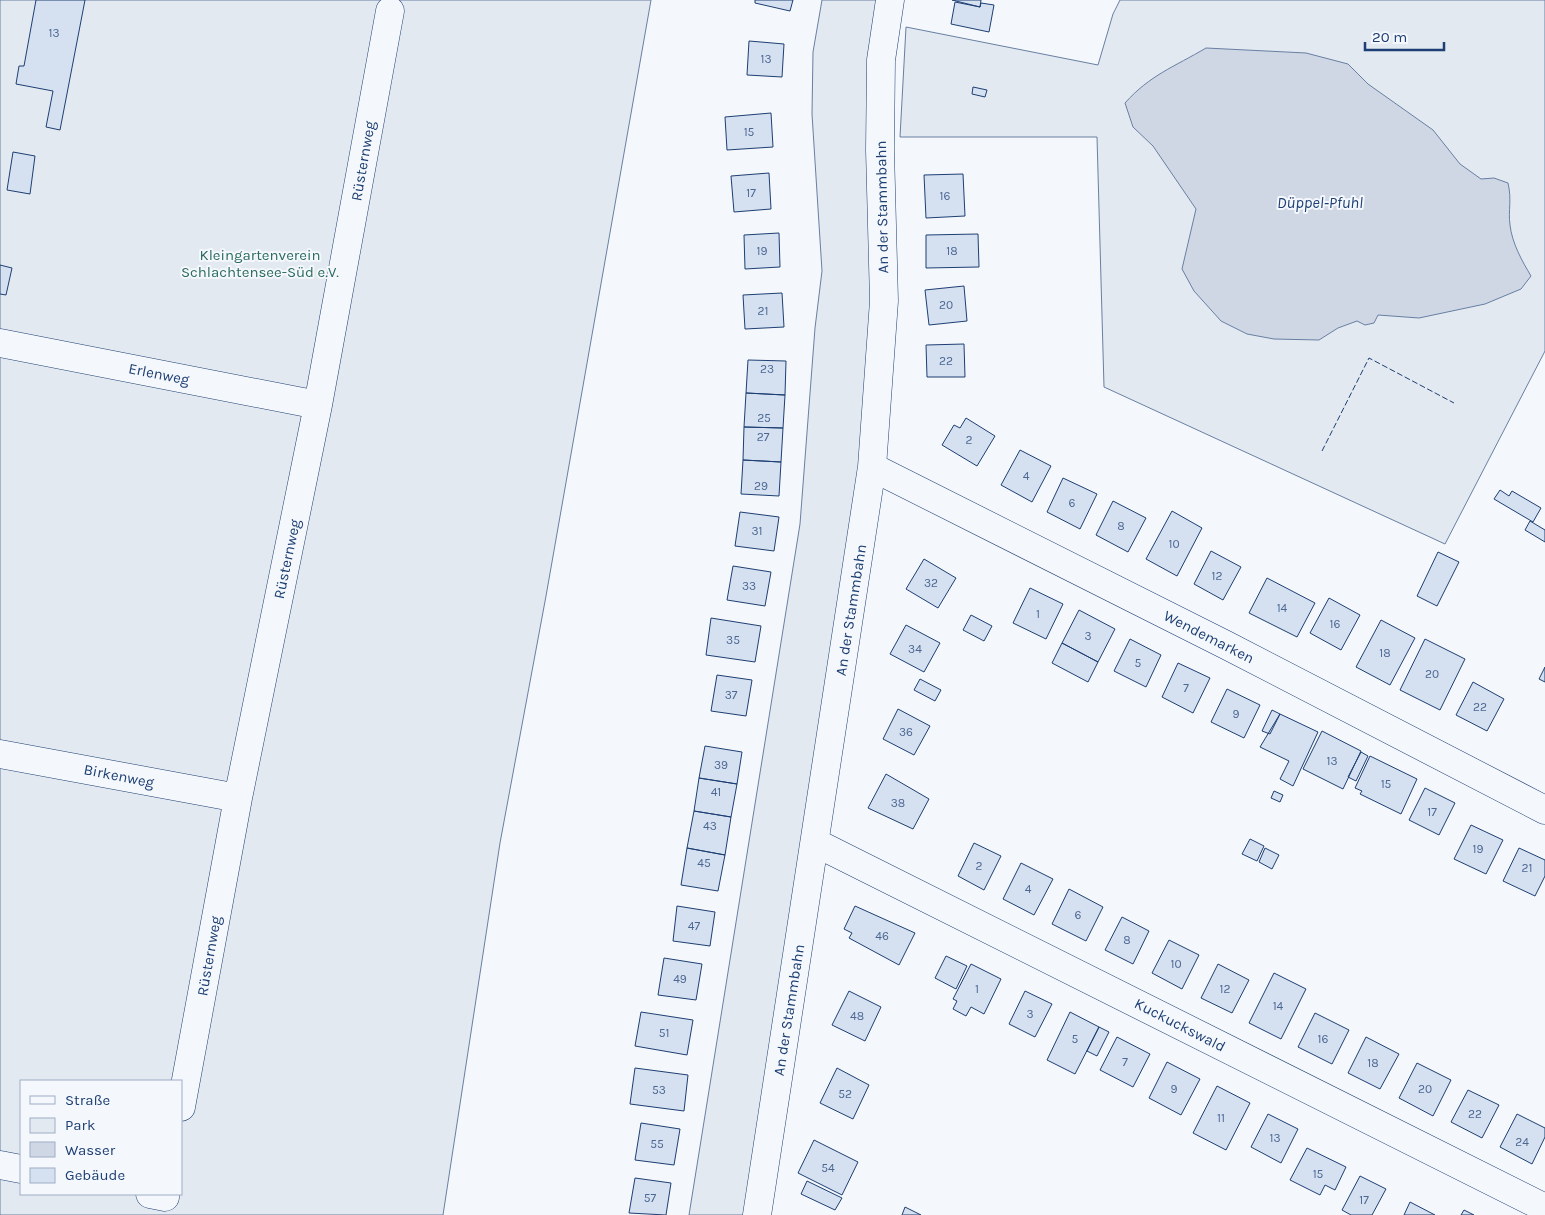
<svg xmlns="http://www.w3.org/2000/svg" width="1545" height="1215" font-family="Karla,sans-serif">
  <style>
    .green { fill: #e3e9f0; stroke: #687fa3; fill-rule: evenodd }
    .water { fill: #cfd7e4; stroke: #687fa3 }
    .building { fill: #d5e0f0; stroke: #1d3f73 }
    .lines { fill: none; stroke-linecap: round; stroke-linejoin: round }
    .minor-casing { stroke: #1d3f73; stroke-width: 29 }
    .minor { stroke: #f4f7fb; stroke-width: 28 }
    .fence { stroke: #1d3f73; stroke-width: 1; stroke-dasharray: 6 2.5; stroke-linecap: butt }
    .labels { text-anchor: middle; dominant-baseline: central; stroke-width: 4; stroke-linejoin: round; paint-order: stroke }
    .number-label { font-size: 12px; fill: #4b6792 }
    .street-label { font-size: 15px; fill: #1d3f73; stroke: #f4f7fb }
    .park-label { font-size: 15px; fill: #2c6c60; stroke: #f4f7fb }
    .water-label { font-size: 16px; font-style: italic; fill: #1d3f73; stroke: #f4f7fb }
  </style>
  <rect width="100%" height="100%" fill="#f4f7fb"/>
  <path class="green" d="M 0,0 L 651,0 L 546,596 L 500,843 L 443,1215 L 0,1215 ZM 21,1081 L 181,1081 L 181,1194 L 21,1194 Z
    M 822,0 L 890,0 L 884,301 L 757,1215 L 689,1215 L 800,524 L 815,328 L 822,271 L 812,114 L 813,52 Z
    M 1120,0 L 1545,0 L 1545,351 L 1445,544 L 1104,387 L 1097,137 L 900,137 L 906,27 L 1098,65 L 1113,14 Z"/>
  <path class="water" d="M 1206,48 L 1306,53 L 1348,64 L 1368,84 L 1433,130 L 1460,164 L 1481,179 L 1494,178 L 1508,183 C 1512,200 1508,210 1510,225 C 1512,243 1522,261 1531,276 L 1521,289 L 1485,304 L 1419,318 L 1378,315 L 1374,323 L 1365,325 L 1357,321 L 1338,328 L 1319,340 L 1274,339 L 1247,334 L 1221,321 L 1194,291 L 1182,269 L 1196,209 L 1153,146 L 1133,127 L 1125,103 C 1150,75 1174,67 1206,48 Z"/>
  <path class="building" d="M 36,0 L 85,0 L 60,130 L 46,127 L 53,91 L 16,84 L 19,66 L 24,66 Z
    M 755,0 L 793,0 L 790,11 L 755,3 Z
    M 952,0 L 981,0 L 980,7 Z
    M 955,2 L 980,7 L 981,3 L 994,5 L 989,32 L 951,24 Z
    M 749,41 L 784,44 L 782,77 L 747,75 Z
    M 973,87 L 987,90 L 985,97 L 972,94 Z
    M 771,113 L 773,147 L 727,150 L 725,117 Z
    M 13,152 L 35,156 L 30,194 L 7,190 Z
    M 769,173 L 771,209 L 734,212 L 731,176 Z
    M 963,174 L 965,216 L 926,218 L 924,175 Z
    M 779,233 L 780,267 L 745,269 L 744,235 Z
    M 978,234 L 979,267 L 926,268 L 926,235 Z
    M 0,265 L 12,268 L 6,295 L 0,294 Z
    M 964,286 L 967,321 L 929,325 L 925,290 Z
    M 782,293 L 784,327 L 745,329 L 743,295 Z
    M 964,344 L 965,377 L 927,377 L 926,345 Z
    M 748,360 L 786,361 L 785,395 L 746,393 Z
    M 746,393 L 785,395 L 783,428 L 744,427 Z
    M 966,418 L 995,436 L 977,466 L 942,445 L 954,425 L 960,428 Z
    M 744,427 L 783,428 L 781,462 L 743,460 Z
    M 1020,450 L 1051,466 L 1032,502 L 1001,485 Z
    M 743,460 L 781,462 L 779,496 L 741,494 Z
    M 1063,478 L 1097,494 L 1080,529 L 1047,512 Z
    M 1500,490 L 1509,496 L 1512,491 L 1541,508 L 1533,522 L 1494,499 Z
    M 1113,501 L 1146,518 L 1128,552 L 1096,535 Z
    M 1172,511 L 1202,528 L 1177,576 L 1146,559 Z
    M 740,512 L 779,517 L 774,551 L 735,546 Z
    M 1530,521 L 1545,530 L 1545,542 L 1525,530 Z
    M 1211,551 L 1241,567 L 1223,600 L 1194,584 Z
    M 1438,552 L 1459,562 L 1437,606 L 1417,596 Z
    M 924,559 L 956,578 L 938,608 L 906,589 Z
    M 733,566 L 771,572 L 765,606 L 727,600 Z
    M 1267,578 L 1315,603 L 1297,637 L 1249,613 Z
    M 1030,588 L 1063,604 L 1046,639 L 1013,623 Z
    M 1329,598 L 1360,615 L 1341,650 L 1310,633 Z
    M 1079,610 L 1115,629 L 1098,662 L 1062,643 Z
    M 971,615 L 992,626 L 984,641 L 963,630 Z
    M 711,618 L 761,626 L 755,662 L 706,655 Z
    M 1381,620 L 1415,638 L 1390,685 L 1356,667 Z
    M 906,625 L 940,643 L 924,672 L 890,654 Z
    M 1130,639 L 1161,655 L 1146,687 L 1114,671 Z
    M 1425,639 L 1465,659 L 1440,710 L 1400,690 Z
    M 1062,643 L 1098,662 L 1088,682 L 1052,663 Z
    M 1178,663 L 1210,678 L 1193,713 L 1162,697 Z
    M 1545,667 L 1545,682 L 1539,679 Z
    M 717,675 L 752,680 L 746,716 L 711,711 Z
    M 920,679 L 941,690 L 935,701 L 914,690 Z
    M 1473,682 L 1504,699 L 1487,731 L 1456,715 Z
    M 1227,689 L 1260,705 L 1244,738 L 1211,722 Z
    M 898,709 L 930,726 L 914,755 L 883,739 Z
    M 1272,710 L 1280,714 L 1270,734 L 1262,731 Z
    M 1280,714 L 1318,732 L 1293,786 L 1280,779 L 1289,761 L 1260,747 Z
    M 1322,731 L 1361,751 L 1343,789 L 1303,769 Z
    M 705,746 L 742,752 L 737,784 L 699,778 Z
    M 1361,752 L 1368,756 L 1356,781 L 1348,777 Z
    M 1370,756 L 1417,779 L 1401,814 L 1360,794 L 1362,791 L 1355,788 Z
    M 886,774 L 929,799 L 913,829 L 868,808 Z
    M 699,778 L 737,784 L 731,817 L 694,811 Z
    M 1425,788 L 1455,803 L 1439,835 L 1409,820 Z
    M 1274,791 L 1283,795 L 1280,802 L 1271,798 Z
    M 694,811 L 731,817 L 725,855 L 687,848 Z
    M 1471,825 L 1503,840 L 1486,874 L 1454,859 Z
    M 1250,839 L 1264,846 L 1257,861 L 1242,854 Z
    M 974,843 L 1001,856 L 984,890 L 958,876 Z
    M 687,848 L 725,855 L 718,891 L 681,885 Z
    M 1265,848 L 1279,855 L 1272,869 L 1259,862 Z
    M 1519,848 L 1545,860 L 1545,876 L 1535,896 L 1503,881 Z
    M 1021,863 L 1053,879 L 1034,915 L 1003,899 Z
    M 1069,889 L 1103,907 L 1086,941 L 1052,924 Z
    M 677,906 L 715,912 L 710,946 L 673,941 Z
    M 855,906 L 915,933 L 899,965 L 849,938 L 852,933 L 844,929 Z
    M 1122,917 L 1149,931 L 1133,964 L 1105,950 Z
    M 1169,940 L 1199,955 L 1182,989 L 1152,973 Z
    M 946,956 L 967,966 L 956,989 L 935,978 Z
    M 664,958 L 702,964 L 696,1000 L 658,995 Z
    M 971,964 L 1001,979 L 984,1014 L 971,1007 L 966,1016 L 953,1009 L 957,1001 L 953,999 Z
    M 1218,964 L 1249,980 L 1232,1013 L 1201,998 Z
    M 1274,973 L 1306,989 L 1281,1039 L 1249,1023 Z
    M 849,991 L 881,1007 L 865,1041 L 832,1025 Z
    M 1025,991 L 1052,1004 L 1035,1037 L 1009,1024 Z
    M 641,1012 L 693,1020 L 687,1055 L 635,1046 Z
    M 1070,1012 L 1099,1027 L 1075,1074 L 1047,1060 Z
    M 1315,1013 L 1349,1030 L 1332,1064 L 1298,1047 Z
    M 1099,1027 L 1109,1032 L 1097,1056 L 1087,1051 Z
    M 1117,1037 L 1150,1054 L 1133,1087 L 1100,1070 Z
    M 1366,1037 L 1399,1054 L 1380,1089 L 1348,1073 Z
    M 1167,1062 L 1200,1079 L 1181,1115 L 1149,1098 Z
    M 1417,1063 L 1451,1080 L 1433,1116 L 1399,1098 Z
    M 635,1068 L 688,1075 L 684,1111 L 630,1104 Z
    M 837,1068 L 869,1085 L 853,1119 L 820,1103 Z
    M 1217,1086 L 1250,1103 L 1226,1150 L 1193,1133 Z
    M 1468,1090 L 1499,1105 L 1482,1138 L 1451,1122 Z
    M 1268,1114 L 1298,1129 L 1281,1163 L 1251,1147 Z
    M 1517,1114 L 1545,1128 L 1545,1137 L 1532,1164 L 1500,1147 Z
    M 641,1123 L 680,1129 L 674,1165 L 635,1160 Z
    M 814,1140 L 858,1162 L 842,1195 L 798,1173 Z
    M 1307,1148 L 1346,1167 L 1335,1190 L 1325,1185 L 1320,1195 L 1290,1180 Z
    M 1360,1176 L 1386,1189 L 1372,1215 L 1351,1215 L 1342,1210 Z
    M 635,1178 L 671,1183 L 666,1215 L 629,1213 Z
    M 807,1181 L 842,1198 L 835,1210 L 801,1194 Z
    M 1410,1202 L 1435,1215 L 1404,1215 Z
    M 905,1207 L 921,1215 L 902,1215 Z
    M 1464,1210 L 1474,1215 L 1461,1215 Z"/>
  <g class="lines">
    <defs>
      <path id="minor" d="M 0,343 L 318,405
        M 872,467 L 1226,645 L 1545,810
        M 0,754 L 238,798
        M 816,843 L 1545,1208
        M 181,1107 L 238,798 L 318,405 L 390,11
        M 0,1165 L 21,1169
        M 150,1194 L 165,1197 L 165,1194
        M 757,1215 L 872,467 L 884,301 L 880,150 L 881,60 L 890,0"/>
    </defs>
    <use href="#minor" class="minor-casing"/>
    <use href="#minor" class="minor"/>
    <path class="fence" d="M 1322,451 L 1369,358 L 1454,403"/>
  </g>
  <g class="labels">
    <g class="number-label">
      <text x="54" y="33">13</text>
      <text x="766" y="59">13</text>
      <text x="749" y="132">15</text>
      <text x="751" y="193">17</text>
      <text x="945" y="196">16</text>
      <text x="762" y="251">19</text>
      <text x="952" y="251">18</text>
      <text x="946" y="305">20</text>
      <text x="763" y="311">21</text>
      <text x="946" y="361">22</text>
      <text x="767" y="369">23</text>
      <text x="764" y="418">25</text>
      <text x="763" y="437">27</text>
      <text x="969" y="440">2</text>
      <text x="1026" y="476">4</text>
      <text x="761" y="486">29</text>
      <text x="1072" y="503">6</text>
      <text x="1121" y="526">8</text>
      <text x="757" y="531">31</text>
      <text x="1174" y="544">10</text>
      <text x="1217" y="576">12</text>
      <text x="931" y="583">32</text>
      <text x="749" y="586">33</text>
      <text x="1282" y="608">14</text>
      <text x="1038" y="614">1</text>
      <text x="1335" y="624">16</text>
      <text x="1088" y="636">3</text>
      <text x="733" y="640">35</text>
      <text x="915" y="649">34</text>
      <text x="1385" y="653">18</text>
      <text x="1138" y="663">5</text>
      <text x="1432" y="674">20</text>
      <text x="1186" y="688">7</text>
      <text x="731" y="695">37</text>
      <text x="1480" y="707">22</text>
      <text x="1236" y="714">9</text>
      <text x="906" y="732">36</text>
      <text x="1332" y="761">13</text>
      <text x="721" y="765">39</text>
      <text x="1386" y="784">15</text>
      <text x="716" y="792">41</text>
      <text x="898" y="803">38</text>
      <text x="1432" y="812">17</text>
      <text x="710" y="826">43</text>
      <text x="1478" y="849">19</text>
      <text x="704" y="863">45</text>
      <text x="979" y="866">2</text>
      <text x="1527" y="868">21</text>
      <text x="1028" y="889">4</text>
      <text x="1078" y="915">6</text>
      <text x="694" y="926">47</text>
      <text x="882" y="936">46</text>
      <text x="1127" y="940">8</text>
      <text x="1176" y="964">10</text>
      <text x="680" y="979">49</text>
      <text x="977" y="989">1</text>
      <text x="1225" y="989">12</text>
      <text x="1278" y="1006">14</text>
      <text x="1030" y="1014">3</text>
      <text x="857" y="1016">48</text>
      <text x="664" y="1033">51</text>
      <text x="1075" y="1039">5</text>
      <text x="1323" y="1039">16</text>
      <text x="1125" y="1062">7</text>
      <text x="1373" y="1063">18</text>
      <text x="1174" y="1089">9</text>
      <text x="1425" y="1089">20</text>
      <text x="659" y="1090">53</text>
      <text x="845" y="1094">52</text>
      <text x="1475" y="1114">22</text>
      <text x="1221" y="1118">11</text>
      <text x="1275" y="1138">13</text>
      <text x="1522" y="1142">24</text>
      <text x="657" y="1144">55</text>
      <text x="828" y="1168">54</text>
      <text x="1318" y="1174">15</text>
      <text x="650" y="1198">57</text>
      <text x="1364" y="1200">17</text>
    </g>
    <g class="street-label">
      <text transform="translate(363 161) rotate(-80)">Rüsternweg</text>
      <text transform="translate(882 207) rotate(-91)">An der Stammbahn</text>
      <text transform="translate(159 374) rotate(11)">Erlenweg</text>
      <text transform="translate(287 559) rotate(-78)">Rüsternweg</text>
      <text transform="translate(851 610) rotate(-81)">An der Stammbahn</text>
      <text transform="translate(1209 637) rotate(27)">Wendemarken</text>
      <text transform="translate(119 776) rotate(11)">Birkenweg</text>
      <text transform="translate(209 956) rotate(-80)">Rüsternweg</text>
      <text transform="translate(789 1010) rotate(-81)">An der Stammbahn</text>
      <text transform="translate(1180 1025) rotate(27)">Kuckuckswald</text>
    </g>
    <g class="park-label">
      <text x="260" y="255">Kleingartenverein<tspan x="260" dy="17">Schlachtensee-Süd e.V.</tspan></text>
    </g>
    <g class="water-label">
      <text x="1320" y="202">Düppel-Pfuhl</text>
    </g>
  </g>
  <rect x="20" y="1080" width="162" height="115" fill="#f4f7fb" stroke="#9eadc5"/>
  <rect x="30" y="1096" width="25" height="8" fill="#f4f7fb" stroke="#9eadc5"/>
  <text x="65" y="1105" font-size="15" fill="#1d3f73">Straße</text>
  <rect x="30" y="1118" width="25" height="15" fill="#e3e9f0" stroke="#9eadc5"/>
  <text x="65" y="1130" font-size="15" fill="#1d3f73">Park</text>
  <rect x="30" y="1142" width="25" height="15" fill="#cfd7e4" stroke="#9eadc5"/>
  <text x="65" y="1155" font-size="15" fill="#1d3f73">Wasser</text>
  <rect x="30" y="1168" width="25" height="15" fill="#d5e0f0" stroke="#9eadc5"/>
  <text x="65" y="1180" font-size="15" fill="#1d3f73">Gebäude</text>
  <path d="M1365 42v8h79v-8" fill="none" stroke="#1d3f73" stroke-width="2.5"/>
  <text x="1372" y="42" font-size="15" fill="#1d3f73" stroke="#f4f7fb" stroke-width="4" paint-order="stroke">20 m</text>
</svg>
